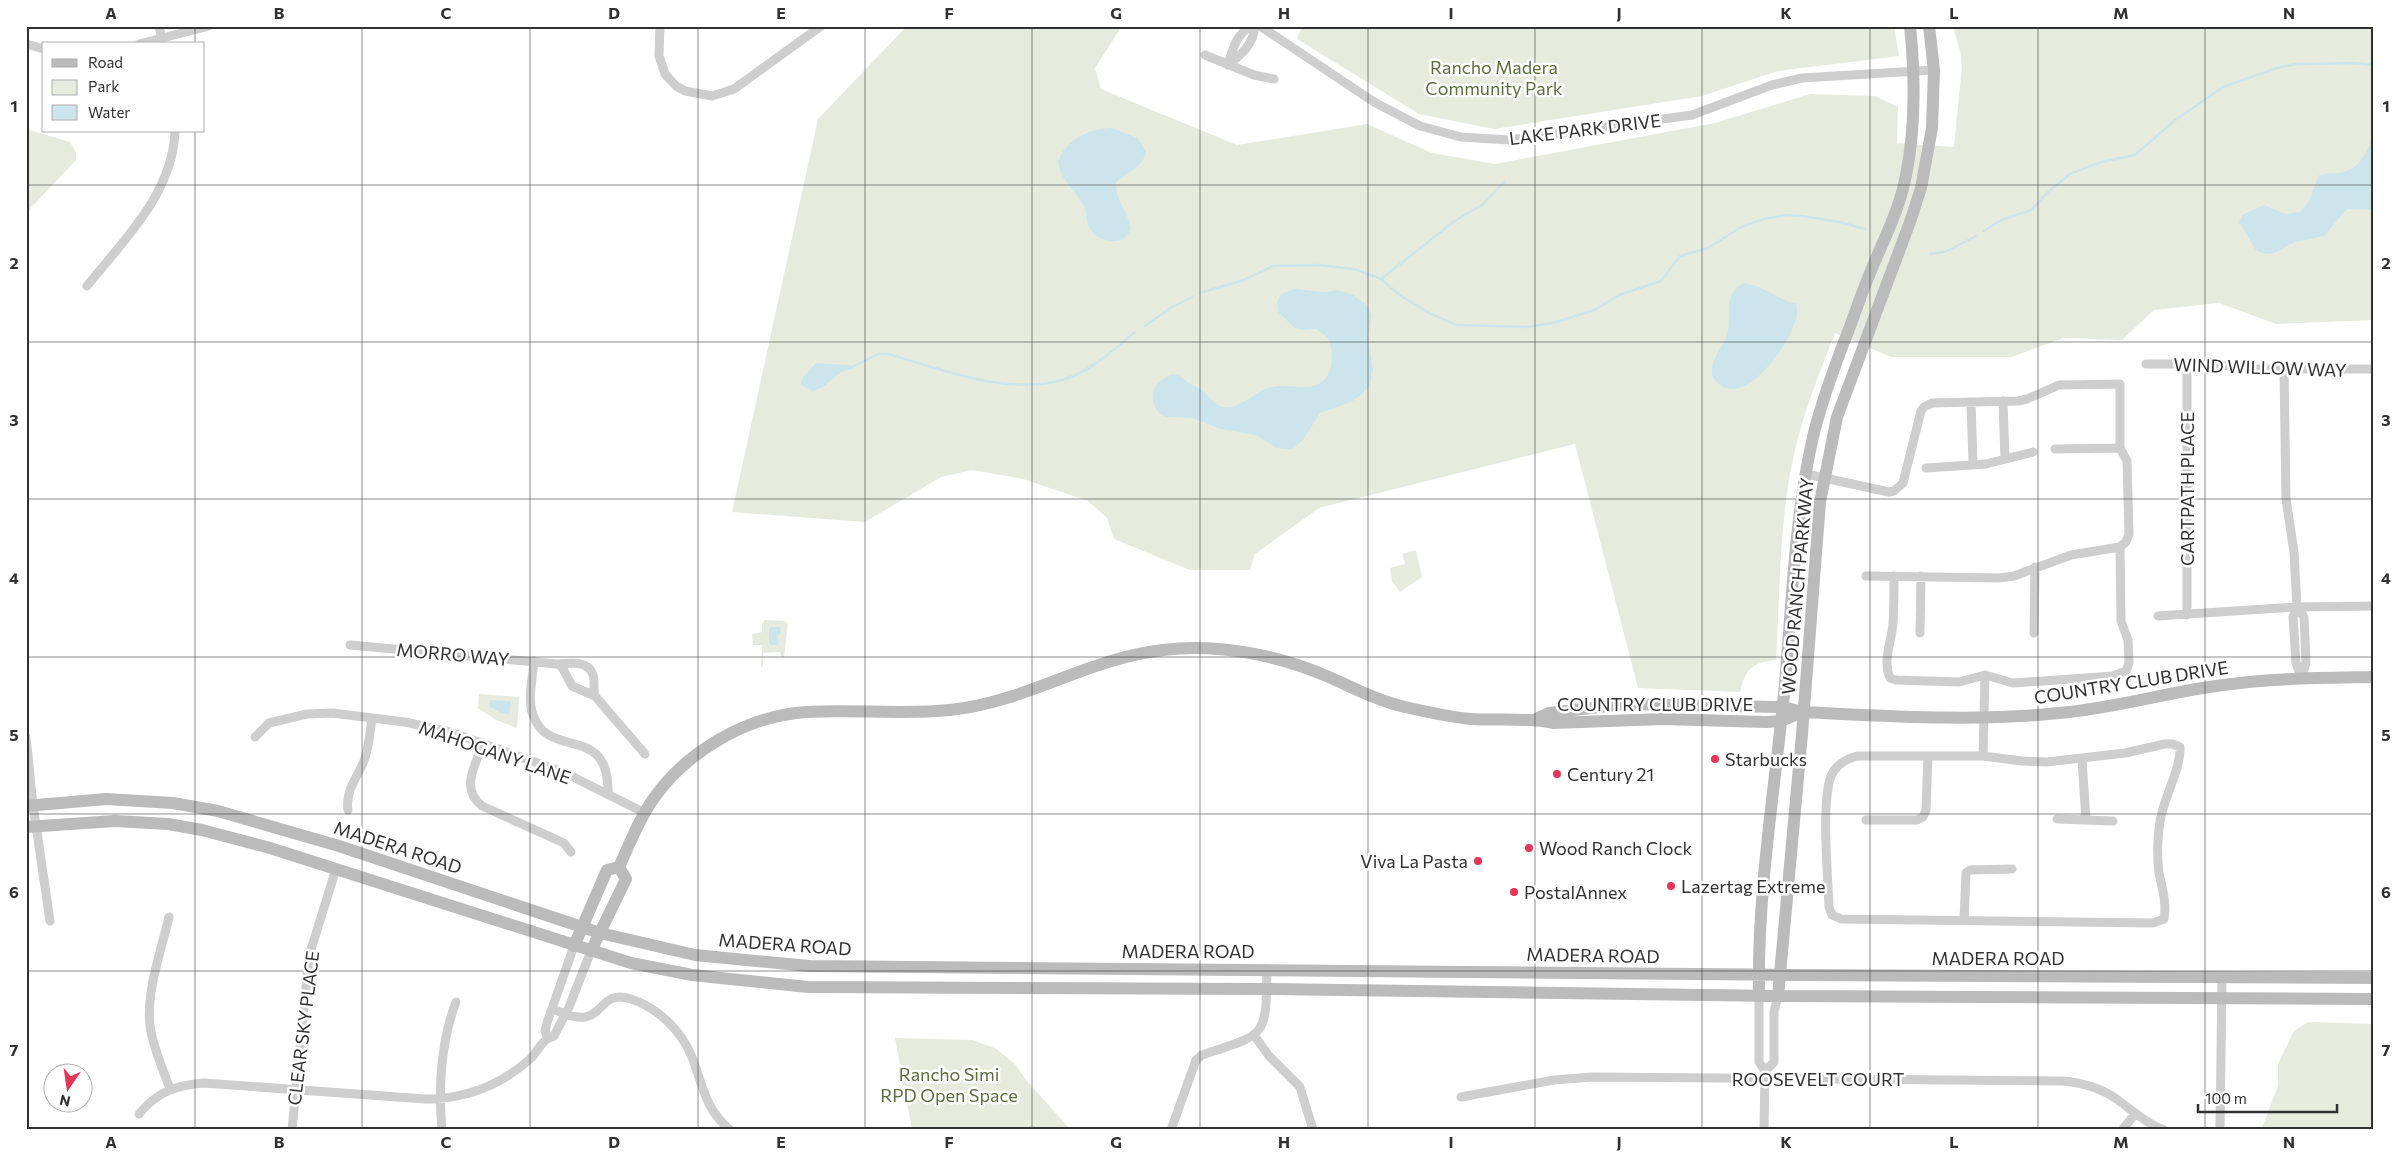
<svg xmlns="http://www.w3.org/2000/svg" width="2400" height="1156" font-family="Commissioner,sans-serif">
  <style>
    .green { fill: #e6ebdd }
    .water { fill: #cce5ed }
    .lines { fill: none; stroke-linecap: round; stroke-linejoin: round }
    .stream { stroke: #cce5ed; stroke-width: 2.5 }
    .street { stroke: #cecece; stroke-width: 9 }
    .secondary { stroke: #bbb; stroke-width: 12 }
    .grid { fill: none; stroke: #313131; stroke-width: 1; stroke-opacity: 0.55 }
    .poi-dot { fill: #e83458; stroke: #fff; stroke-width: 2 }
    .labels { text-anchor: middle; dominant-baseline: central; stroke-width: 5; stroke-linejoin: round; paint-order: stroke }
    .park-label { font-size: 18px; fill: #5b6e3d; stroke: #fff }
    .street-label { font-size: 18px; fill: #313131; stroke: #fff }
    .poi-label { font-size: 18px; fill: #313131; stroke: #fff; text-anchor: start }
    .neatline { fill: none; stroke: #313131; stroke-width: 2 }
    .grid-label { font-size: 16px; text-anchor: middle; font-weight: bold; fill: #313131 }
  </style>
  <rect width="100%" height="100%" fill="#fff"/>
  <path class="green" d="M 907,26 L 1122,26 L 1095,68 L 1101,89 L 1237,145 L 1367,124 L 1432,153 L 1495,164 L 1715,123 L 1810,94 L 1875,96 L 1898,107 L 1897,143 L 1954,147 L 1962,66 L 1960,51 L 1953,26 L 2374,26 L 2374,320 L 2276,324 L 2219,303 L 2154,310 L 2122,340 L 2063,338 L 2012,357 L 1891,357 L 1835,333 C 1819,374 1802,416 1793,459 C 1779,524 1780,594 1776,660 C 1752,662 1745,670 1740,692 L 1638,688 L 1575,444 L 1319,508 L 1255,554 L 1250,570 L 1190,570 L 1114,539 L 1107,518 L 1088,501 L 1023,479 L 972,470 L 941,477 L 865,522 L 732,512 L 818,119 Z
    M 1302,26 L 1894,26 L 1899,56 L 1778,71 L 1702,96 L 1494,129 L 1419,114 L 1297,39 Z
    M 26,129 L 70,142 L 76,152 L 76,160 L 26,213 Z
    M 1416,550 L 1422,577 L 1400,592 L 1392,581 L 1390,568 L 1405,564 L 1402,554 Z
    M 765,620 L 785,621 L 788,624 L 784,657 L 781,657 L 780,652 L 763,653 L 763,667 L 761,667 L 762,645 L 753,645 L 752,634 L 762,632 L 762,624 Z
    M 479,694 L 519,697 L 517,728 L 496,720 L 478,708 Z
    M 2308,1022 L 2374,1024 L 2374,1130 L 2261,1130 L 2278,1086 L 2278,1064 L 2294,1031 Z
    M 895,1038 L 972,1040 L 995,1048 L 1015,1064 L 1027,1081 L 1071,1130 L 912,1130 Z"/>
  <path class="water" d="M 1112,128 L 1138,138 L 1146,152 C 1143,169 1126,171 1116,183 C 1115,201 1129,212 1131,230 L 1124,239 C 1109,245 1091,238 1087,221 C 1086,216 1086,210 1084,206 C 1075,191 1060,179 1058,162 C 1064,141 1091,127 1112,128 Z
    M 2374,135 L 2374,210 L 2347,209 L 2324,236 L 2295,242 L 2272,254 L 2261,253 L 2255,249 L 2239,222 L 2242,215 L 2264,205 L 2286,214 L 2300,212 L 2309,201 L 2318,176 C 2324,173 2330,174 2337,173 C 2361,171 2365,153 2374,135 Z
    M 1744,283 C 1764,286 1777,299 1796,304 C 1807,323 1748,411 1719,384 C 1715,380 1712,378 1712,372 C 1711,356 1726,345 1728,330 C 1731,313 1723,292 1744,283 Z
    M 1295,289 L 1324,292 L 1338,290 L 1353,295 L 1367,305 L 1371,315 L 1368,339 L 1373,370 L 1369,386 L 1361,395 L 1351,402 L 1320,413 L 1303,440 L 1294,448 L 1288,449 L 1277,448 L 1256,435 L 1221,429 L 1192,418 L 1166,417 L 1158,412 C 1154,406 1151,398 1154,390 C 1155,385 1159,382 1163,379 C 1174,370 1180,376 1189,383 C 1193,386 1198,387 1202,390 C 1209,396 1214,405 1223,407 C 1238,410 1255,392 1268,388 C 1281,384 1292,387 1306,387 C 1333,386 1336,358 1328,338 L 1316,329 L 1304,330 L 1295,328 L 1278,312 L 1277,302 L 1281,294 Z
    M 816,363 L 847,365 L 852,366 L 852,369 C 835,371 828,389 812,391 L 801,385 L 802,378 Z
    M 771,627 L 780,627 L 781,634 L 777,636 L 779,640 L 778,645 L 771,645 L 769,643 L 769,629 Z
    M 490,700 L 511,701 L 509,715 L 499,712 L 489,706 Z"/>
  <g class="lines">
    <path class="stream" d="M 1984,231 L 2001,220 L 2031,210 L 2049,191 L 2070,174 L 2101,162 L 2135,155 L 2174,121 L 2223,87 L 2280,67 L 2298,64 L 2354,63 L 2374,65
      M 1930,254 L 1945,252 L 1976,236
      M 1381,279 L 1456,220 L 1482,205 L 1504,182
      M 1200,293 L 1244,280 L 1273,266 L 1318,265 L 1354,269 L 1381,279 L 1401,296 L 1431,314 L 1457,325 L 1526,327 L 1553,323 L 1595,310 L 1619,295 L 1661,281 L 1680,256 L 1708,248 L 1741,227 L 1764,219 L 1785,215 L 1802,216 L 1840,222 L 1864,229
      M 1145,326 L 1172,307 L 1192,297
      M 852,367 L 878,354 L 889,354 C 939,369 1002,393 1054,382 C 1085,376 1112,352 1135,332"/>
    <path class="street" d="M 159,26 L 163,44
      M 660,26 L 659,56 L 665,74 L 676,86 L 685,91 L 712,96 L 734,89 L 821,26
      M 1260,26 L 1374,102 L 1420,126 L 1461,137 L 1509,140 L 1692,115 L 1772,85 L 1802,78 L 1934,70
      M 26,44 L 44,49
      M 139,44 L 209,26
      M 1205,55 L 1254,75 L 1274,79
      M 1228,65 C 1242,54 1253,45 1255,26
      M 1228,65 C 1233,48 1236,35 1251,26
      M 87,286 C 124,240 173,193 175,131
      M 2146,364 L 2215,364 L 2252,369 L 2374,369
      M 2187,364 L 2187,615
      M 2284,370 L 2286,499 L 2294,552 L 2297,607 L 2293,617 L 2296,663 L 2302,678
      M 2003,401 L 2005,459
      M 1971,402 L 1973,464
      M 2055,449 L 2120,448 L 2127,461 L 2129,534 L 2126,542 L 2120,547
      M 1926,468 L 1986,464 L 2033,452
      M 1806,474 L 1889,492 L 1894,491 L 1903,483 L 1921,411 L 1924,407 L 1932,403 L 2018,401 L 2027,399 L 2059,385 L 2120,384 L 2120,448
      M 1866,576 L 1999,578 L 2014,576 L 2071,555 L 2120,547
      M 1894,576 C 1894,592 1894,608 1893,623 C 1892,641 1882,660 1890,678 L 1896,680 L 1959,682 L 1985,675 L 2013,683 L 2113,676 L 2126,671 L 2129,663 L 2128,640 L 2121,621 L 2120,547
      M 2297,607 L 2304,617 L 2306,662 L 2302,678
      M 2158,616 L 2297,607 L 2374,606
      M 1920,633 L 1921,576
      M 2034,633 L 2035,567
      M 350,645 L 557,664 C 569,663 589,660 593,675 C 595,682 593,689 595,696
      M 534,661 C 533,677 527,699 533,715 C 549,761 610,722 608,794
      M 557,664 L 562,667 L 572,686 L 595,696 L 645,754
      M 26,737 L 33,805 L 50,921
      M 255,737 L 269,723 L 307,714 L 332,713 L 405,722 L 450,732 L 563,772 L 645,813
      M 483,744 C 475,766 460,788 482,806 L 564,843 L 571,852
      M 2165,744 L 2173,744 L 2180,747 C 2181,770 2163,798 2160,822 C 2157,839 2157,856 2159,873 C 2162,888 2167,903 2164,919 L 2153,923 L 1841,919 L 1832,915 L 1829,907 C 1828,876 1821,803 1831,776 C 1836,764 1846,759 1857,756 L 1983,756 L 2022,761 L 2047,762 L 2125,753 Z
      M 1983,756 L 1985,675
      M 2082,759 L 2086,820
      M 348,810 C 345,791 357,778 364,761 C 369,747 370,732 372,718
      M 2057,819 L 2113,821
      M 1866,820 L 1917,820 L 1923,817 L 1926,810 L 1928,756
      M 169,917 C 161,952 146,991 150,1026 C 153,1048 163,1069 170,1089
      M 1964,920 L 1966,873 L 1970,870 L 2012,869
      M 1759,996 L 1759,1062 L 1765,1071
      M 552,1009 C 562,1012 574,1019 585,1017 C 604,1014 603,990 631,999 C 658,1008 681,1030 692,1057 C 703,1086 705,1109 730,1130
      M 1254,1035 L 1269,1056 L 1300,1087 L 1313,1130
      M 547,1037 L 545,1030 L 548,1020 L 574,946
      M 1461,1097 L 1554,1080 L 1592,1077 L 2063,1081 C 2083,1083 2102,1088 2118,1100 C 2133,1111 2146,1123 2164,1130
      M 139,1114 C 157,1092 176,1085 204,1083 L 425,1099 C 464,1099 500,1086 530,1059 C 539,1051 541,1039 554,1036 L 569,1007 L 591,951
      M 292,1130 L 309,956 L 336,869
      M 442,1130 C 438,1088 441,1041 456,1002
      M 1171,1130 L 1196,1060 L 1202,1055 C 1267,1033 1266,1039 1267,969
      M 1764,1130 L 1765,1071 L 1774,1062 L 1774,1012 L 1778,996
      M 2122,1130 L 2135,1114
      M 2220,1130 L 2222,977"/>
    <path class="secondary" d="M 1536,719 L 1549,713 L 1624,704 L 1783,707 L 1803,712 C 1888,716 1975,722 2059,713 C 2115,708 2168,692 2223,685 C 2273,678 2323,678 2374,677
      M 26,806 L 106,799 L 173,803 L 218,811 L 339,846 L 600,933 L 695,955 L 809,966 L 1794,975 L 2374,978
      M 26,827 L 115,821 L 168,824 L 202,830 L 270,848 L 631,963 L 692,975 L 808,987 L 1267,989 L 1778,996 L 2374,999
      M 619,867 C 630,843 639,819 654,798 C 688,750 748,716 806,712 C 854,709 902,715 950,710 C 1024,703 1089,658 1163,650 C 1218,643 1278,655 1329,677 C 1354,688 1378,701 1405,707 C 1427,712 1449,717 1471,719 C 1498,721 1526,717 1553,723 L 1663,719 L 1766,722 L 1781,721 L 1803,712
      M 574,946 L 607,870 L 619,867
      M 591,951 L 626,879 L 619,867
      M 1759,996 C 1757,898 1773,801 1783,704 C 1792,615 1793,524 1813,437 C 1820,406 1831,377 1842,347 C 1852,323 1860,297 1870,273 C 1883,241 1900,209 1906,175 C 1916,126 1915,75 1910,26
      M 1778,996 L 1802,734 L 1820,502 L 1837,417 L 1910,222 L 1921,188 L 1932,128 L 1934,70 L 1929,26"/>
  </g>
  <path class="grid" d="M 195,26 L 195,44M 362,26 L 362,1130M 530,26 L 530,1130M 698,26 L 698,1130M 865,26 L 865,1130M 1032,26 L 1032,1130M 1200,26 L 1200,1130M 1368,26 L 1368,1130M 1535,26 L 1535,1130M 1702,26 L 1702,1130M 1870,26 L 1870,1130M 2038,26 L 2038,1130M 2205,26 L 2205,1130M 195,131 L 195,1130M 26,185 L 2374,185M 26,342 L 2374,342M 26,499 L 2374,499M 26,657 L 2374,657M 26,814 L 2374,814M 26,971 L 2374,971"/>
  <g class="poi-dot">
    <circle cx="1715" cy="759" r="5"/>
    <circle cx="1557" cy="774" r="5"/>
    <circle cx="1529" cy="848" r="5"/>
    <circle cx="1478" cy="861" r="5"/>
    <circle cx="1671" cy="886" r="5"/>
    <circle cx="1514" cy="892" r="5"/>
  </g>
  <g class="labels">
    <g class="park-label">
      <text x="1494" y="67">Rancho Madera<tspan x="1494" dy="21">Community Park</tspan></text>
      <text x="949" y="1074">Rancho Simi<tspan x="949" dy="21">RPD Open Space</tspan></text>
    </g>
    <g class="street-label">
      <text transform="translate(1585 129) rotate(-7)">LAKE PARK DRIVE</text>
      <text transform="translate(2260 367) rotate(2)">WIND WILLOW WAY</text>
      <text transform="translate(2187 489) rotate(-90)">CARTPATH PLACE</text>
      <text transform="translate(1797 586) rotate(-85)">WOOD RANCH PARKWAY</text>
      <text transform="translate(453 654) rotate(5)">MORRO WAY</text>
      <text transform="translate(2131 682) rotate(-9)">COUNTRY CLUB DRIVE</text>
      <text x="1655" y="704">COUNTRY CLUB DRIVE</text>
      <text transform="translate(495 752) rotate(19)">MAHOGANY LANE</text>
      <text transform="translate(398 847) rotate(18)">MADERA ROAD</text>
      <text transform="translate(785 944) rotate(4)">MADERA ROAD</text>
      <text x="1188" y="951">MADERA ROAD</text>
      <text transform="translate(1593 955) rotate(1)">MADERA ROAD</text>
      <text x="1998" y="958">MADERA ROAD</text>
      <text transform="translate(303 1028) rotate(-83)">CLEAR SKY PLACE</text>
      <text x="1818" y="1079">ROOSEVELT COURT</text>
    </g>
    <g class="poi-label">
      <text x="1725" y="759">Starbucks</text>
      <text x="1567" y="774">Century 21</text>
      <text x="1539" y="848">Wood Ranch Clock</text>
      <text x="1468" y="861" text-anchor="end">Viva La Pasta</text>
      <text x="1681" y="886">Lazertag Extreme</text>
      <text x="1524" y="892">PostalAnnex</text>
    </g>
  </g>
  <rect width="2400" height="1156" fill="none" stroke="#ffffff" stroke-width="55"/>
  <rect x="42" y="42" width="162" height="90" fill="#ffffff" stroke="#adadad"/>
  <rect x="52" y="59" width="25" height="8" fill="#bbbbbb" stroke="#adadad"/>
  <text x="88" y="68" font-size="15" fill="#313131">Road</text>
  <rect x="52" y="80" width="25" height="15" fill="#e6ebdd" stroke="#adadad"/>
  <text x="88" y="92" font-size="15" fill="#313131">Park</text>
  <rect x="52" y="105" width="25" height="15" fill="#cce5ed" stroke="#adadad"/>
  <text x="88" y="118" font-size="15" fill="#313131">Water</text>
  <g transform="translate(68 1088) rotate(193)"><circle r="24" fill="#ffffff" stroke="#adadad"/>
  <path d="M0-4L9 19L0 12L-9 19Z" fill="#e83458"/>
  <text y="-8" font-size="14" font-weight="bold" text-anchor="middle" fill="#313131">N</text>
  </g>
  <path d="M2198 1104v8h139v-8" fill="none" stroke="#313131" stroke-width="2.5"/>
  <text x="2205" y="1104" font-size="15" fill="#313131" stroke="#ffffff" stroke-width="4" paint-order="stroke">100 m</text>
  <rect x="28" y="28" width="2344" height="1100" class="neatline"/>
  <g class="grid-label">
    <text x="111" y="19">A</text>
    <text x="279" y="19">B</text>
    <text x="446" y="19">C</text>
    <text x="614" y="19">D</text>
    <text x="781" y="19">E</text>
    <text x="949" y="19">F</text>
    <text x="1116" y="19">G</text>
    <text x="1284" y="19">H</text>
    <text x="1451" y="19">I</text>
    <text x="1619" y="19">J</text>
    <text x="1786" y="19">K</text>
    <text x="1954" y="19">L</text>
    <text x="2121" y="19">M</text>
    <text x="2289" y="19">N</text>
    <text x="14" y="112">1</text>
    <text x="2386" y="112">1</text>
    <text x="14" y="269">2</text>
    <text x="2386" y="269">2</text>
    <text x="14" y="426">3</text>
    <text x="2386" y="426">3</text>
    <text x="14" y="584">4</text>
    <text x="2386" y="584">4</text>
    <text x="14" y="741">5</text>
    <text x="2386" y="741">5</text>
    <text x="14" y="898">6</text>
    <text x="2386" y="898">6</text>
    <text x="14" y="1056">7</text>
    <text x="2386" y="1056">7</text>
    <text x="111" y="1148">A</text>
    <text x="279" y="1148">B</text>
    <text x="446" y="1148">C</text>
    <text x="614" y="1148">D</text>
    <text x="781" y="1148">E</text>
    <text x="949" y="1148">F</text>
    <text x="1116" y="1148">G</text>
    <text x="1284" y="1148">H</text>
    <text x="1451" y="1148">I</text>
    <text x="1619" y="1148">J</text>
    <text x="1786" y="1148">K</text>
    <text x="1954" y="1148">L</text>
    <text x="2121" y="1148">M</text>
    <text x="2289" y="1148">N</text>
  </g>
</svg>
